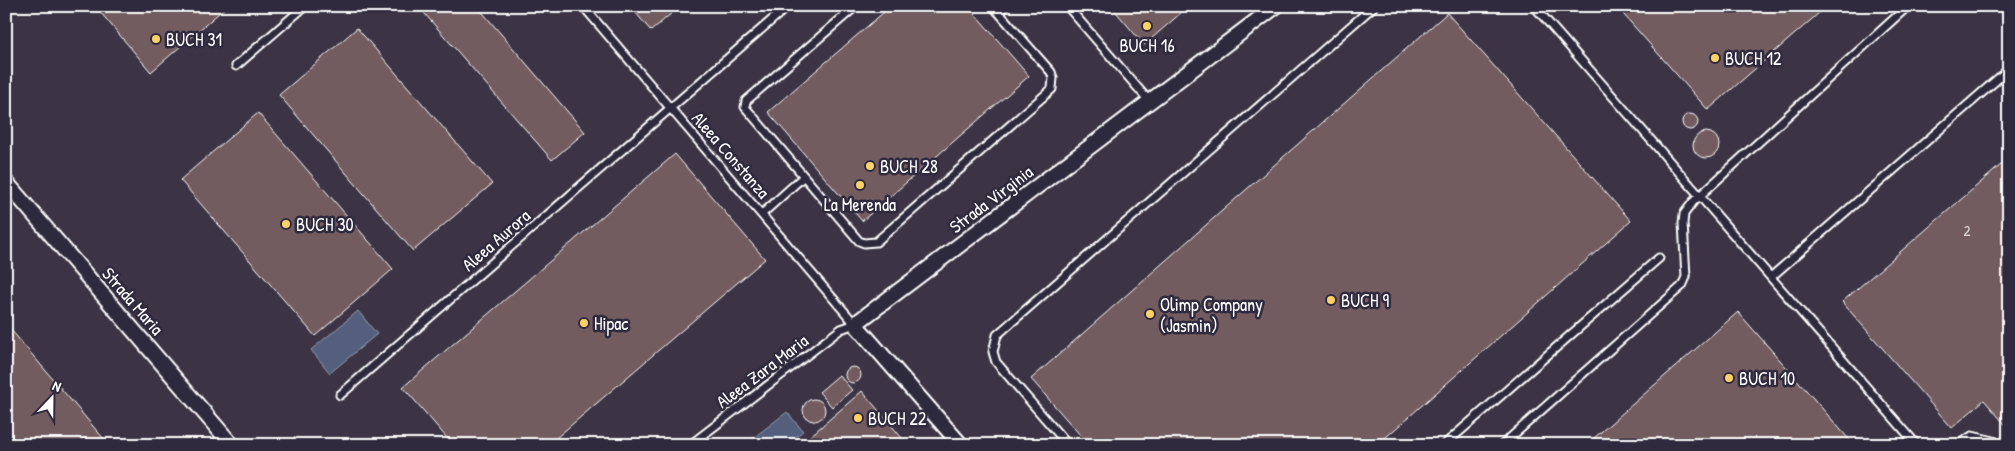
<svg xmlns="http://www.w3.org/2000/svg" width="2015" height="451" font-family="'Patrick Hand',sans-serif">
  <style>
    .water { fill: #525e7b; stroke: #979eb0 }
    .building { fill: #725c60; stroke: #fff }
    .lines { fill: none; stroke-linecap: round; stroke-linejoin: round }
    .service-casing { stroke: #fff; stroke-width: 11 }
    .minor-casing { stroke: #fff; stroke-width: 18 }
    .service { stroke: #2f2a3d; stroke-width: 7 }
    .minor { stroke: #2f2a3d; stroke-width: 14 }
    .poi-dot { fill: #ffd166; stroke: #2f2a3d; stroke-width: 2 }
    .labels { text-anchor: middle; dominant-baseline: central; stroke-width: 5; stroke-linejoin: round; paint-order: stroke }
    .number-label { font-size: 15px; fill: #dcd6d7 }
    .poi-label { font-size: 18px; fill: #fff; stroke: #2f2a3d; text-anchor: start }
    .street-label { font-size: 18px; fill: #fff; stroke: #2f2a3d }
  </style>
  <rect width="100%" height="100%" fill="#3c3444"/>
  <filter id="ink" filterUnits="userSpaceOnUse"><feTurbulence type="fractalNoise" baseFrequency=".02" numOctaves="2"/><feDisplacementMap in="SourceGraphic" scale="10" xChannelSelector="R" yChannelSelector="G"/><feConvolveMatrix kernelMatrix="1 2 1 2 8 2 1 2 1" color-interpolation-filters="sRGB"/></filter>
  <g filter="url(#ink)">
    <path class="water" d="M 358,311 L 377,334 L 330,373 L 311,350 Z
      M 787,412 L 803,431 L 786,445 L 744,445 Z"/>
    <path class="building" d="M 95,6 L 227,6 L 151,72 Z
      M 418,6 L 477,6 L 585,132 L 552,160 Z
      M 630,6 L 680,6 L 651,31 Z
      M 891,6 L 968,6 L 1029,76 L 862,221 L 768,112 Z
      M 1111,6 L 1189,6 L 1144,45 Z
      M 1616,6 L 1827,6 L 1708,110 Z
      M 1447,13 L 1631,221 L 1377,445 L 1089,445 L 1031,379 Z
      M 357,28 L 492,184 L 413,251 L 279,95 Z
      M 258,113 L 393,269 L 315,336 L 180,180 Z
      M1682 122a8 8 0 1 1 16 0a8 8 0 1 1-16 0Z
      M1693 145a13 13 0 1 1 26 0a13 13 0 1 1-26 0Z
      M 675,154 L 765,259 L 548,445 L 453,445 L 403,387 Z
      M 2009,158 L 2009,429 L 1984,400 L 1952,428 L 1842,302 Z
      M 1738,312 L 1854,445 L 1586,445 Z
      M 6,324 L 109,445 L 6,445 Z
      M845 375a8 8 0 1 1 16 0a8 8 0 1 1-16 0Z
      M 839,375 L 852,390 L 832,407 L 819,392 Z
      M 862,391 L 908,445 L 800,445 Z
      M803 410a11 11 0 1 1 22 0a11 11 0 1 1-22 0Z"/>
    <g class="lines">
      <defs>
        <path id="service" d="M 583,6 L 855,324 L 841,329 L 690,445
          M 856,6 L 746,101 L 745,107 L 859,241 L 864,243 L 876,242 L 1052,89 L 1053,78 L 1051,72 L 993,6
          M 1067,6 L 1150,102
          M 1534,6 L 1917,445
          M 998,12 L 1005,6
          M 236,66 L 305,6
          M 762,214 L 803,177
          M 1771,277 L 2009,69
          M 340,395 L 788,6
          M 1068,445 L 996,362 L 993,352 L 997,335 L 1374,6
          M 1444,445 L 1659,258
          M 1502,445 L 1682,286 L 1686,277 L 1683,223 L 1684,214 L 1693,202 L 1908,6
          M 1958,445 L 1972,436 L 1994,441 L 1996,445"/>
        <path id="minor" d="M 6,182 L 232,445
          M 961,445 L 855,324 L 1276,6"/>
      </defs>
      <use href="#service" class="service-casing"/>
      <use href="#minor" class="minor-casing"/>
      <use href="#service" class="service"/>
      <use href="#minor" class="minor"/>
    </g>
  </g>
  <g class="poi-dot">
    <circle cx="1147" cy="26" r="5"/>
    <circle cx="156" cy="39" r="5"/>
    <circle cx="1715" cy="58" r="5"/>
    <circle cx="870" cy="166" r="5"/>
    <circle cx="860" cy="185" r="5"/>
    <circle cx="286" cy="224" r="5"/>
    <circle cx="1331" cy="300" r="5"/>
    <circle cx="1150" cy="314" r="5"/>
    <circle cx="584" cy="323" r="5"/>
    <circle cx="1729" cy="378" r="5"/>
    <circle cx="858" cy="418" r="5"/>
  </g>
  <g class="labels">
    <g class="number-label">
      <text x="1967" y="230">2</text>
    </g>
    <g class="poi-label">
      <text x="166" y="39">BUCH 31</text>
      <text x="1147" y="45" text-anchor="middle">BUCH 16</text>
      <text x="1725" y="58">BUCH 12</text>
      <text x="880" y="166">BUCH 28</text>
      <text x="860" y="204" text-anchor="middle">La Merenda</text>
      <text x="296" y="224">BUCH 30</text>
      <text x="1341" y="300">BUCH 9</text>
      <text x="1160" y="304">Olimp Company<tspan x="1160" dy="21">(Jasmin)</tspan></text>
      <text x="594" y="323">Hipac</text>
      <text x="1739" y="378">BUCH 10</text>
      <text x="868" y="418">BUCH 22</text>
    </g>
    <g class="street-label">
      <text transform="translate(731 155) rotate(49)">Aleea Constanza</text>
      <text transform="translate(991 199) rotate(-37)">Strada Virginia</text>
      <text transform="translate(496 240) rotate(-41)">Aleea Aurora</text>
      <text transform="translate(133 301) rotate(49)">Strada Maria</text>
      <text transform="translate(762 371) rotate(-37)">Aleea Zara Maria</text>
    </g>
  </g>
  <rect width="2015" height="451" fill="none" stroke="#2f2a3d" stroke-width="25"/>
  <rect x="12" y="12" width="1990" height="426" fill="none" stroke="#fff" stroke-width="2" filter="url(#ink)"/>
  <g transform="translate(52 398) rotate(22)" stroke="#2f2a3d" stroke-width="4" paint-order="stroke">
  <path d="M0-4L9 19L0 12L-9 19Z" fill="#ffffff"/>
  <text y="-8" font-size="14" font-weight="bold" text-anchor="middle" fill="#ffffff">N</text>
  </g>
</svg>
